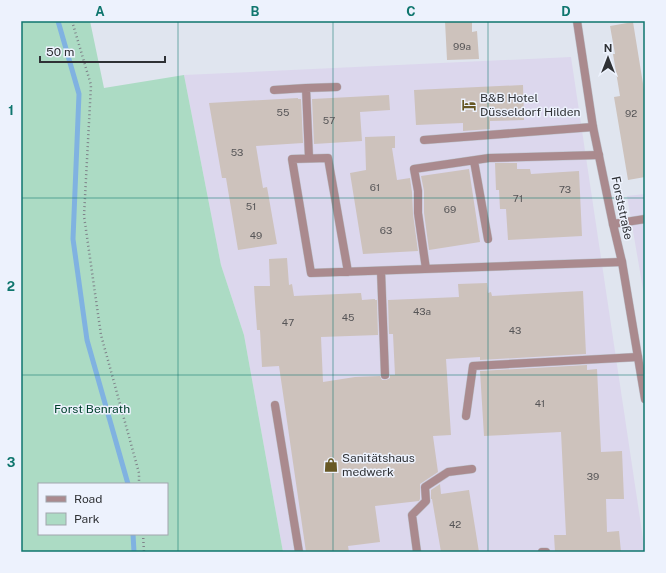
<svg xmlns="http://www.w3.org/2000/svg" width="666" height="573" font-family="'Public Sans',sans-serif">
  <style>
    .commercial { fill: #dcd7ed }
    .green { fill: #acdbc4; fill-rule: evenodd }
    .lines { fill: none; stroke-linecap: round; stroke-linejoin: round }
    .stream { stroke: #80b2e1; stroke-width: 5 }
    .building { fill: #cdc2bc }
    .service-casing { stroke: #bdc1ca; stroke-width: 9 }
    .minor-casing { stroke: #bdc1ca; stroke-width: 9 }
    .path { stroke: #7f8289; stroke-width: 2.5; stroke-dasharray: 1 3; stroke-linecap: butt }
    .service { stroke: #aa8a8e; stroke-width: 8 }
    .minor { stroke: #aa8a8e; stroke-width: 8 }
    .grid { fill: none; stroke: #0f766e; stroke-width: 1; stroke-opacity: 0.55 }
    .labels { text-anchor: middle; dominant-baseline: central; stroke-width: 3; stroke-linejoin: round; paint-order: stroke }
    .number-label { font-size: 10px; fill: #565557 }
    .poi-label { font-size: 12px; fill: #2f3135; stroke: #edf2fd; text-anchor: start }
    .street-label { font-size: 12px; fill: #2f3135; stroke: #edf2fd }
    .park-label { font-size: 12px; fill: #01412c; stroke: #edf2fd }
    .neatline { fill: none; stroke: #0f766e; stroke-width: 1.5 }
    .grid-label { font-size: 13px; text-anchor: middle; font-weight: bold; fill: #0f766e }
  </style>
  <rect width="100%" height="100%" fill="#e0e5ef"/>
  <path class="commercial" d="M 571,57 L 645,552 L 283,552 L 244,335 L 221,265 L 184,75 Z
    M 645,194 L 645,301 L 627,196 Z"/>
  <path class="green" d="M 21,21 L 90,21 L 104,88 L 184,75 L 221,265 L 244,335 L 283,552 L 21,552 ZM 39,484 L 167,484 L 167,534 L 39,534 Z"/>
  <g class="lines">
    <path class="stream" d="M 58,21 L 79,94 L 73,239 L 87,340 L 128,484
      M 133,534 L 134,552"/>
  </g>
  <path class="building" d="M 445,21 L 472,21 L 472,32 L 477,31 L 479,59 L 447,60 Z
    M 633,22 L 645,96 L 645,177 L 628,180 L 614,97 L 620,96 L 613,54 L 615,54 L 610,26 Z
    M 523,85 L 524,120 L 490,121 L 490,129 L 463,131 L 463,123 L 416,125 L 414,90 Z
    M 389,95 L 390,110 L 360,112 L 362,141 L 314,144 L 312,99 Z
    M 298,98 L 298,99 L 301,99 L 303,143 L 256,146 L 263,188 L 267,187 L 277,244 L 238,250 L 226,178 L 222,178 L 209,103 Z
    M 395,136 L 395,148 L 392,148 L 397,180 L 410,178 L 412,192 L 413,214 L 418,251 L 363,254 L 350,173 L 366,170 L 365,137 Z
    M 495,163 L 517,163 L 517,169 L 530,169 L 531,174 L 579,171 L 582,236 L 508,240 L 506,209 L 500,209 L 499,190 L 496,190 Z
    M 469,169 L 480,242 L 429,250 L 424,213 L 424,191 L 421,176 Z
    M 287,258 L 289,285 L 292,284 L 294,296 L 361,293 L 362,300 L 375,299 L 375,300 L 377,300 L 378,335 L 321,337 L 323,382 L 355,377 L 380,376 L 382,380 L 386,380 L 390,378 L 390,375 L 395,375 L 393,334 L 389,334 L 388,300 L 459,297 L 458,284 L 487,283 L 488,293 L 491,292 L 492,296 L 583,291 L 586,354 L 480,360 L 480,357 L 446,359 L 451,435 L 433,436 L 438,472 L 420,484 L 420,499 L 419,501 L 375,506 L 380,542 L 348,546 L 349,552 L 306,552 L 279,366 L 262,367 L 260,330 L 257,330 L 255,302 L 254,286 L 270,286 L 269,259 Z
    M 587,365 L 587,370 L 597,369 L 601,452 L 622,451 L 624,499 L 606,499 L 607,532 L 619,531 L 621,552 L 555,552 L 554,535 L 566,535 L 561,432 L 484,436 L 480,371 Z
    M 440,484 L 441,494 L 469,490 L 479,552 L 441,552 L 432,499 L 431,499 L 431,490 Z"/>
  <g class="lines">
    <defs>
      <path id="service" d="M 274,90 L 306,88
        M 424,140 L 593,127
        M 309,158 L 306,88 L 337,87
        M 474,161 L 488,239
        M 613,224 L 645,219
        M 426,269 L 418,213 L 418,191 L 414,169 L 489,158 L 599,155
        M 381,271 L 385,375
        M 348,272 L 328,158 L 292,159 L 311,273 L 622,262
        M 275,405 L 299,552
        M 466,416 L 473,366 L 638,357
        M 417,552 L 412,515 L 426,501 L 425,487 L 448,472 L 472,469
        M 542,552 L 546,552"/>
      <path id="minor" d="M 577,21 L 593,127 L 613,224 L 622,262 L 645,399"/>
    </defs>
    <use href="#service" class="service-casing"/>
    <use href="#minor" class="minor-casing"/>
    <path class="path" d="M 72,21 L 91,85 L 84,216 L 101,335 L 139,473 L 139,484
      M 143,534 L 144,552"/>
    <use href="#service" class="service"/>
    <use href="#minor" class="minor"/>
  </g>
  <path class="grid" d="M 178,21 L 178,552M 333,21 L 333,552M 488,21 L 488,552M 21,198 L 645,198M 21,375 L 645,375"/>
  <defs>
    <symbol id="hotel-bare" viewBox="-9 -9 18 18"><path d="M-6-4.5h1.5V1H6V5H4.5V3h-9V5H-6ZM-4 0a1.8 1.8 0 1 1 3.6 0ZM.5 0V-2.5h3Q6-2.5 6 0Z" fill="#675825" stroke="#edf2fd" stroke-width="2.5" paint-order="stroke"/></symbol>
    <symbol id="shop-bare" viewBox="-9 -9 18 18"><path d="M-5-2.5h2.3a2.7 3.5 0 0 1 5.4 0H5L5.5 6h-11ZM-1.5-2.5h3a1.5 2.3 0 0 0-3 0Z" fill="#675825" stroke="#edf2fd" stroke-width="2.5" paint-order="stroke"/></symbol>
  </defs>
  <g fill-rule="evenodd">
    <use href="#hotel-bare" x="459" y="95" width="20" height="20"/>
    <use href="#shop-bare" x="321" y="455" width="20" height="20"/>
  </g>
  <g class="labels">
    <g class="number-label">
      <text x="462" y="46">99a</text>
      <text x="283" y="112">55</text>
      <text x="631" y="113">92</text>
      <text x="329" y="120">57</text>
      <text x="237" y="152">53</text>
      <text x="375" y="187">61</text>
      <text x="565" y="189">73</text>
      <text x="518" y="198">71</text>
      <text x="251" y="206">51</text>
      <text x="450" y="209">69</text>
      <text x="386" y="230">63</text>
      <text x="256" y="235">49</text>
      <text x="422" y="311">43a</text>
      <text x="348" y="317">45</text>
      <text x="288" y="322">47</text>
      <text x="515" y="330">43</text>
      <text x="540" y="403">41</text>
      <text x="593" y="476">39</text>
      <text x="455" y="524">42</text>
    </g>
    <g class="poi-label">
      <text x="480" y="98">B&amp;B Hotel<tspan x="480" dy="14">Düsseldorf Hilden</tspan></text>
      <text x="342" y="458">Sanitätshaus<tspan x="342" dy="14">medwerk</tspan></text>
    </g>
    <g class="street-label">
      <text transform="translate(622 208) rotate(78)">Forststraße</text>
    </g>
    <g class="park-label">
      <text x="92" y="409">Forst Benrath</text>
    </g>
  </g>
  <rect width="666" height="573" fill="none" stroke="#edf2fd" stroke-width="44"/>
  <rect x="38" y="483" width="130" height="52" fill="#edf2fd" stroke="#a1a5ad"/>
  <rect x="46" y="496" width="20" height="6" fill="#aa8a8e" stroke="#a1a5ad"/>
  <text x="74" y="503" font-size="12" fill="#2f3135">Road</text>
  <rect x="46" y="513" width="20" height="12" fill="#acdbc4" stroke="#a1a5ad"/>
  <text x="74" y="523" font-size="12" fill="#2f3135">Park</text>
  <g transform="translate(608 58)" stroke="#edf2fd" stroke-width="3" paint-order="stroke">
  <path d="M0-3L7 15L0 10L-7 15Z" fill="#2f3135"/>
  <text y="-6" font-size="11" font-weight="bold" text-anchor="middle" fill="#2f3135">N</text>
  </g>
  <path d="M40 56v6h125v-6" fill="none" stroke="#2f3135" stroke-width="2"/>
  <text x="46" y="56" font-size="12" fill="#2f3135" stroke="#edf2fd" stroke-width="3" paint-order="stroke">50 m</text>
  <rect x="22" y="22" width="622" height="529" class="neatline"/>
  <g class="grid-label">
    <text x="100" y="16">A</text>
    <text x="255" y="16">B</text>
    <text x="411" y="16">C</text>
    <text x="566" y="16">D</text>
    <text x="11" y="115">1</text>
    <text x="11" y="291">2</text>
    <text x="11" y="467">3</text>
  </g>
</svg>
